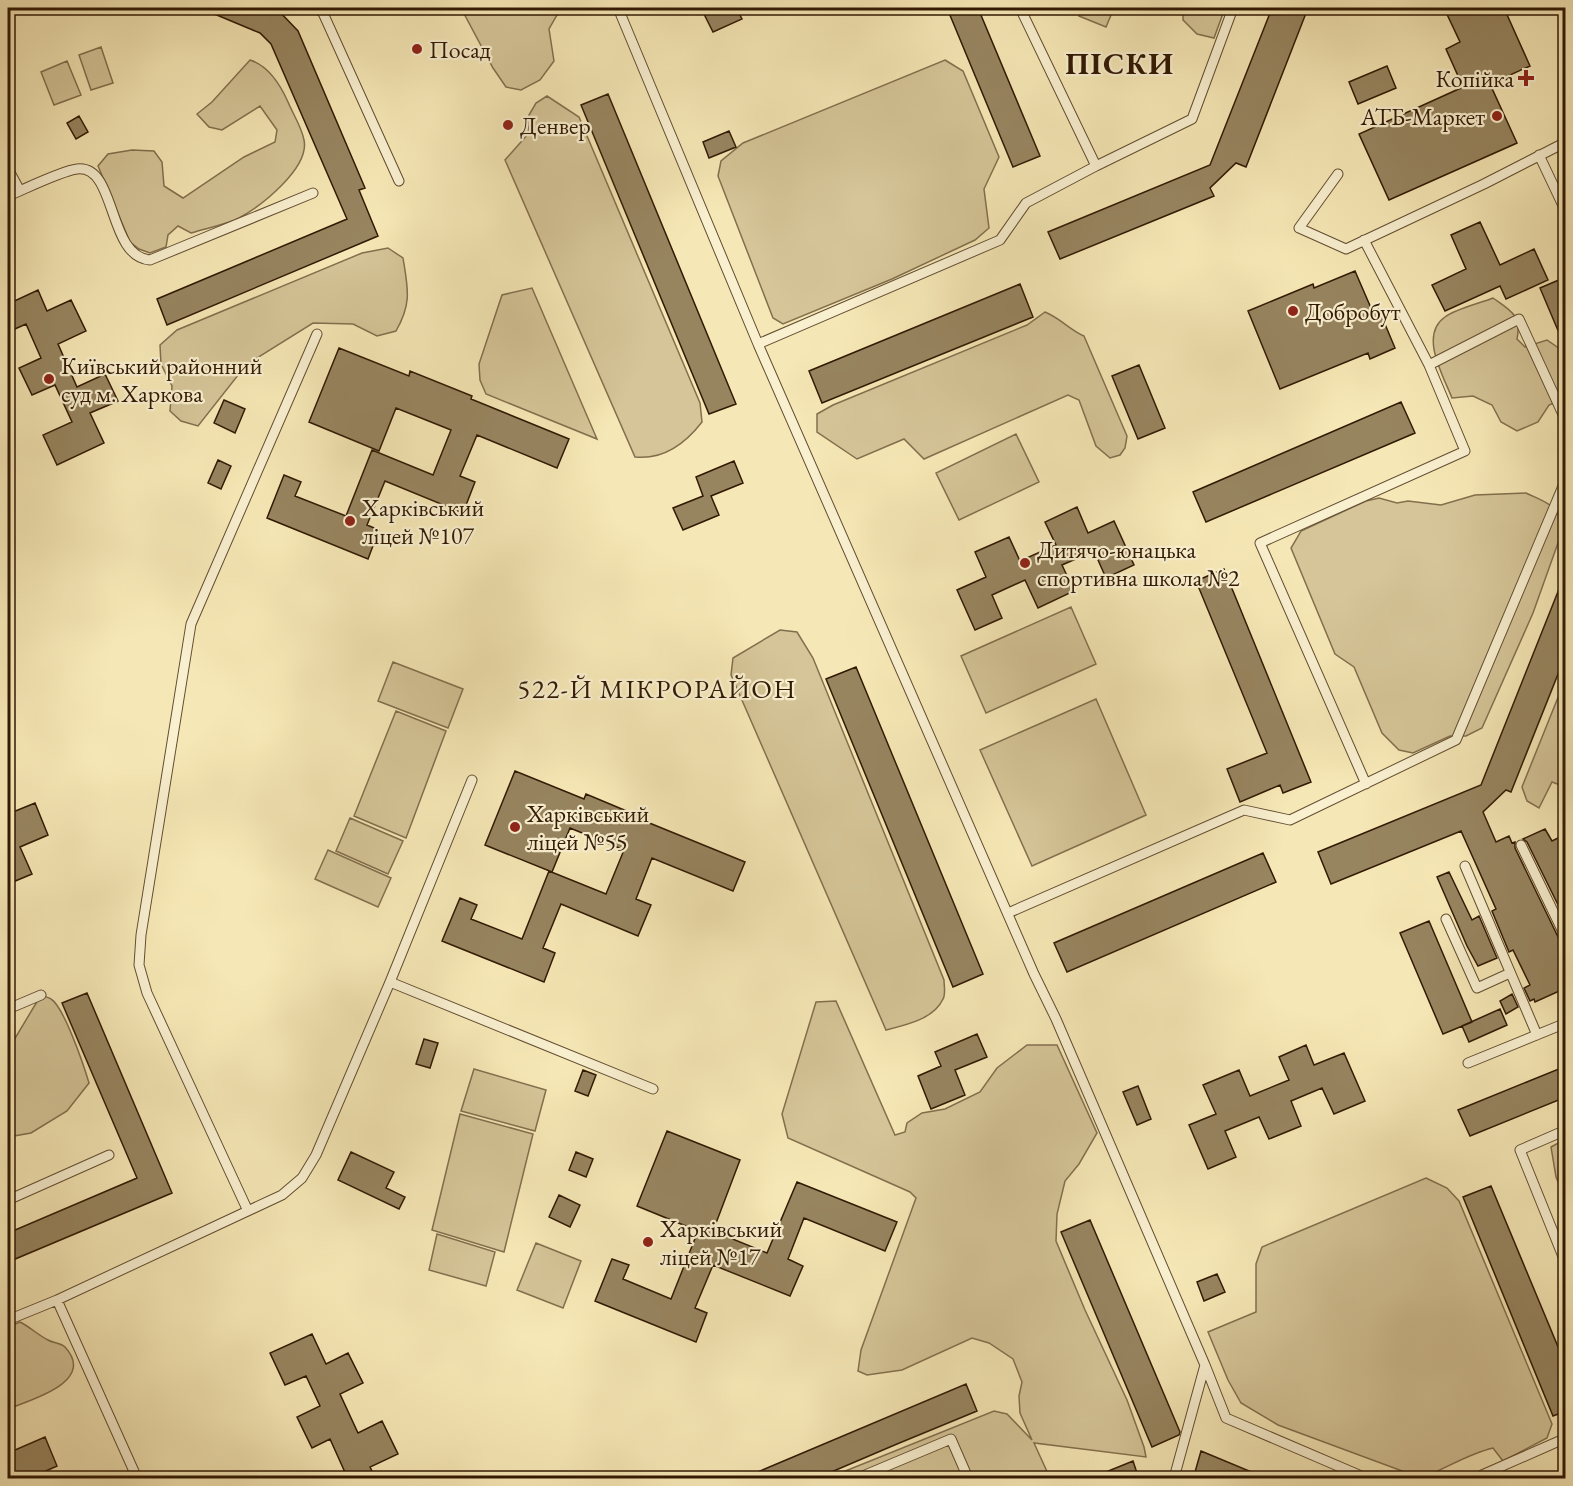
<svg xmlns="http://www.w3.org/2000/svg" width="1573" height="1486" font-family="'EB Garamond',serif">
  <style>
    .green { fill: #d5c598; stroke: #836f4e; stroke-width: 1.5 }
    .building { fill: #978560; stroke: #311903; stroke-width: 1.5 }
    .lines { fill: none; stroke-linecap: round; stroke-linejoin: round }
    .lane-casing { stroke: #624d30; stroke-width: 11 }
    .lane { stroke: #f9f0d0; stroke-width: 9 }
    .poi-dot { fill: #8f2418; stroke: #f9f0d0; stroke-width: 2 }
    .labels { text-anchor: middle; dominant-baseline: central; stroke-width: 4.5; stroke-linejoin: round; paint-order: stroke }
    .poi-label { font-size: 24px; fill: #311903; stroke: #f9f0d0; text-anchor: start }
    .quarter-label { font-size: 27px; letter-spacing: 1.5px; fill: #311903; stroke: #f9f0d0 }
    .district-label { font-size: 30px; font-weight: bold; letter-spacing: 1.5px; fill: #311903; stroke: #f9f0d0 }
  </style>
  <rect width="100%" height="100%" fill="#f6e8b6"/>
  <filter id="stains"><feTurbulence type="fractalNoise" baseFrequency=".00333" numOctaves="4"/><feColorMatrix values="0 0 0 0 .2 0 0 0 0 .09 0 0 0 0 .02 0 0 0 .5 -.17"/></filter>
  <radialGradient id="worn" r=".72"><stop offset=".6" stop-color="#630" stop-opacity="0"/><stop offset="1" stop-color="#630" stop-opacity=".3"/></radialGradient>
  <path class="green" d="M 461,8 L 561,8 L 549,29 L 554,61 L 540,80 L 521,90 L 506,87 L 493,68 Z
    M 1083,8 L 1114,8 L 1106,27 L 1079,16 Z
    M 1183,8 L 1225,8 L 1214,38 L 1197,34 L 1183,20 Z
    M 101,47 L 113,83 L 91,90 L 79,55 Z
    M 250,60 C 269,66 280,84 288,102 C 293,114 302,128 304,140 C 310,168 261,206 239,218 C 225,225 207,228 191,233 L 178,226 L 168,235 L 166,247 L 150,253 L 139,249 L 130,242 L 98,166 L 108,154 L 132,150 L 154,151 L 162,162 L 164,186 L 183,198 L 244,157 L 275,142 L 277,130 L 260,106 L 222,130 L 209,127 L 197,114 L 212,102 Z
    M 945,60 L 963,71 L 999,157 L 984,189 L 989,228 L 975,240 L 892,279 L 783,324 L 773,318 L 718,176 L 721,161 L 743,143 Z
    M 67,61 L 81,95 L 54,105 L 41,72 Z
    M 547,96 L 579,117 L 700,403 L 702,422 C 685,444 664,460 635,457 L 505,160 L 528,134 L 529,115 L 536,103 Z
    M 388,248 L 403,258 C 408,289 412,303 396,331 L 377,336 L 353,324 L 313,323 L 246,365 L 198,426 L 181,421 L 170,411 L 172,386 L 161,364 L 160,345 L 177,330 L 362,253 Z
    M 532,288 L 597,439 L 486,394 L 480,380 L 479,364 L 502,295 Z
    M 1493,298 C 1510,310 1522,315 1517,339 L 1525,347 L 1547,340 L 1560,349 L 1565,361 L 1565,396 L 1563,399 L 1549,405 L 1538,422 L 1517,431 L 1501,422 L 1492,405 L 1473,396 L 1452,398 C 1443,375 1419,335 1445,317 C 1455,309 1481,303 1493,298 Z
    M 1045,312 C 1060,318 1070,330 1084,336 L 1127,436 L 1125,448 L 1120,455 L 1110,458 L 1096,446 L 1079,400 L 1068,395 L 924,459 L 904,439 L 857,459 L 817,432 L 817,414 L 833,405 L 1027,325 Z
    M 1016,434 L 1039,482 L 959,520 L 936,473 Z
    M 1526,493 C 1547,503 1558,504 1563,529 L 1533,613 L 1482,728 L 1466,736 L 1450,736 L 1413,753 L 1399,750 L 1382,733 L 1354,667 L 1335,654 L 1291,548 L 1301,531 L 1366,501 L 1379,498 L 1397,503 L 1408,501 L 1441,505 L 1475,495 Z
    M 1071,607 L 1096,664 L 986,713 L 961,656 Z
    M 780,630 L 797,632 L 813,658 L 944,980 C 944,986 946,994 943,999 C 934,1019 906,1025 886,1030 L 731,675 L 733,658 Z
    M 393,662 L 463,689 L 448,728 L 378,701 Z
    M 1565,680 L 1565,787 L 1552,782 L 1539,808 L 1527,801 L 1522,787 Z
    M 1096,699 L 1146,815 L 1032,866 L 980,750 Z
    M 396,711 L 446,731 L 406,838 L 354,816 Z
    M 350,818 L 403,841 L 388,874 L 336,851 Z
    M 328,850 L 391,878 L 378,907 L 315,879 Z
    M 41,995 C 45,997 48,997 51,999 C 64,1007 84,1066 89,1083 L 67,1111 L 31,1133 L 8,1137 L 8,1050 Z
    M 836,1001 L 895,1135 L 905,1132 L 907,1123 L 922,1113 L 945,1109 L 980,1092 L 997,1068 L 1027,1045 L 1057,1045 L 1097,1133 L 1079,1164 L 1065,1181 L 1057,1214 L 1056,1241 L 1085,1310 L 1127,1400 L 1144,1447 L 1146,1457 L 1034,1443 L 1050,1478 L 828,1478 L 994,1411 L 1007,1414 L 1032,1440 L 1020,1413 L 1019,1396 L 1022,1382 L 1013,1359 L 989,1343 L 972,1338 L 902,1370 L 867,1375 L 858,1371 L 861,1350 L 916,1198 L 910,1192 L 788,1138 L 782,1114 L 816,1002 Z
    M 474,1069 L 546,1090 L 535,1131 L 461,1111 Z
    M 460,1114 L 533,1134 L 504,1252 L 432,1230 Z
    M 1562,1141 L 1565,1142 L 1565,1198 L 1556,1177 L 1551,1147 Z
    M 1426,1178 L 1447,1188 L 1459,1201 L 1552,1424 L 1547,1438 L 1503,1461 L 1493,1448 C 1467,1454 1446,1469 1421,1478 L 1278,1425 L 1241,1403 L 1228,1380 L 1208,1332 L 1256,1312 L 1256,1264 L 1262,1247 Z
    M 437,1234 L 495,1252 L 486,1286 L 429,1270 Z
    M 536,1243 L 581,1261 L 563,1308 L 517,1290 Z
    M 20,1322 C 30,1327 38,1335 48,1340 C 53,1343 61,1343 65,1347 C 97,1382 30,1400 8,1409 L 8,1327 Z"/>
  <path class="building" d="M 200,8 L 276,8 L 298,31 L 365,188 L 359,190 L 378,236 L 167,325 L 157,299 L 347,219 L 271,44 L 260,33 Z
    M 701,8 L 736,8 L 742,19 L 713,32 Z
    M 947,8 L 978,8 L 1040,156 L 1013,167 Z
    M 1272,8 L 1308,8 L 1246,167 L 1236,163 L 1210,188 L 1214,196 L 1060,259 L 1048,232 L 1210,165 Z
    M 1444,8 L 1504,8 L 1530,66 L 1490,84 L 1517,143 L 1389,200 L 1359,134 L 1463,87 L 1446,49 L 1460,42 Z
    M 1387,66 L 1396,88 L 1358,104 L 1349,82 Z
    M 608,94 L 736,404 L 709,414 L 581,105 Z
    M 79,116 L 88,132 L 76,139 L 67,123 Z
    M 729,131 L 736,147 L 709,158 L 703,142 Z
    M 1480,222 L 1500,265 L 1534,249 L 1548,280 L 1506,299 L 1500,286 L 1445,311 L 1432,285 L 1466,269 L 1451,235 Z
    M 1355,271 L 1371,308 L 1377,305 L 1395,348 L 1370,359 L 1368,353 L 1280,389 L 1248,311 L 1313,284 L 1314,288 Z
    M 1566,277 L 1566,347 L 1565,347 L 1540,288 Z
    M 1020,284 L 1033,317 L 822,403 L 809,371 Z
    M 38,290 L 47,311 L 71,300 L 86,331 L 58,344 L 77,387 L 105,374 L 118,401 L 90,413 L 104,443 L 57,465 L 43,435 L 72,422 L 55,385 L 32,395 L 19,368 L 41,358 L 26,324 L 8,332 L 8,304 Z
    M 339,348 L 409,376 L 410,371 L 472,396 L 471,399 L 569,439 L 557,468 L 477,435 L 460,476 L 475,482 L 463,513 L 385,481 L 367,525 L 379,530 L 368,559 L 267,518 L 284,475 L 301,482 L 295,496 L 346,516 L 372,450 L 433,475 L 451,430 L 396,408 L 379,451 L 309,422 Z
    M 1139,365 L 1165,428 L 1138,439 L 1112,376 Z
    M 224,400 L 245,409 L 235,433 L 214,423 Z
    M 1401,402 L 1415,433 L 1206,522 L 1193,492 Z
    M 218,460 L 231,466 L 221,489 L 208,483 Z
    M 734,461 L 743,483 L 711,496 L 719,515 L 683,530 L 673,508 L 703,496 L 696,477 Z
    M 1077,507 L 1088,533 L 1114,521 L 1134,565 L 1106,578 L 1094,551 L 1062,565 L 1074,591 L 1038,608 L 1025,580 L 992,595 L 1002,618 L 975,630 L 957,590 L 986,577 L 975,552 L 1009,537 L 1020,561 L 1056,545 L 1045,522 Z
    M 1224,569 L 1311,782 L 1283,793 L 1280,785 L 1240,802 L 1227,769 L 1267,753 L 1196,581 Z
    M 1565,574 L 1566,654 L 1511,792 L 1506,790 L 1483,812 L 1496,842 L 1509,836 L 1512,843 L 1515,842 L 1515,848 L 1560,941 L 1566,945 L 1566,988 L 1535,1002 L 1534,999 L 1530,1001 L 1524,988 L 1530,985 L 1513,950 L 1509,952 L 1492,911 L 1496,909 L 1461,831 L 1331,884 L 1318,852 L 1481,785 Z
    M 856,667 L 983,974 L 953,987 L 826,679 Z
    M 515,771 L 584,799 L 586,794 L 648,820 L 647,822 L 745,862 L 733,891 L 652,858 L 636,899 L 651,905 L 638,936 L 561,904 L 543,948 L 555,953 L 544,982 L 442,941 L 460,898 L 477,905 L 471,919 L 522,939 L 549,871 L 606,894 L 624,850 L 570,828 L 552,872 L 485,845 Z
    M 35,803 L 48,835 L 20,847 L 32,874 L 8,884 L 8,814 Z
    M 1545,829 L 1552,841 L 1566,834 L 1566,921 L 1527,842 L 1523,839 Z
    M 1263,853 L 1276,882 L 1067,972 L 1054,943 Z
    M 1449,872 L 1472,920 L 1479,916 L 1497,958 L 1478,966 L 1467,946 L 1437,877 Z
    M 1429,921 L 1472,1022 L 1443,1034 L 1400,933 Z
    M 87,993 L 172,1193 L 8,1262 L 8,1233 L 137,1178 L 62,1003 Z
    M 1512,994 L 1518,1007 L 1506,1014 L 1500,1001 Z
    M 1500,1009 L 1507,1025 L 1469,1042 L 1462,1026 Z
    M 977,1034 L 987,1057 L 955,1070 L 965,1095 L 931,1109 L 918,1076 L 941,1066 L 935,1052 Z
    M 424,1039 L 438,1043 L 430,1068 L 416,1064 Z
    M 1306,1045 L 1314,1065 L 1344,1053 L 1365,1101 L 1334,1114 L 1322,1088 L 1291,1101 L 1301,1126 L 1269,1139 L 1259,1117 L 1225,1131 L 1236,1157 L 1208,1169 L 1189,1125 L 1216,1114 L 1203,1085 L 1239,1070 L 1250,1096 L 1289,1080 L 1279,1057 Z
    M 1566,1066 L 1566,1097 L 1470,1136 L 1458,1110 Z
    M 583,1070 L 596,1075 L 588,1096 L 575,1091 Z
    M 1138,1086 L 1151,1119 L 1137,1125 L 1123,1092 Z
    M 667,1131 L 740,1160 L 713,1231 L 767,1253 L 797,1182 L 897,1222 L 885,1251 L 804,1218 L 788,1259 L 803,1266 L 790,1296 L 713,1265 L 695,1308 L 707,1313 L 696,1342 L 595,1301 L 612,1259 L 629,1265 L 623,1279 L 671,1299 L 698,1231 L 637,1206 Z
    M 351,1152 L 394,1172 L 386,1188 L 405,1197 L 399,1209 L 338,1180 Z
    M 576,1152 L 593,1159 L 586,1177 L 569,1170 Z
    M 1491,1186 L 1566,1366 L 1566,1411 L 1553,1416 L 1463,1197 Z
    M 559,1195 L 580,1205 L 570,1227 L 549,1217 Z
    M 1090,1220 L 1180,1432 L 1179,1435 L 1152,1447 L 1061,1232 Z
    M 1217,1274 L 1225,1292 L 1204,1301 L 1197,1282 Z
    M 312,1334 L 326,1364 L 348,1353 L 363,1383 L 340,1394 L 358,1433 L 382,1421 L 398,1454 L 370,1467 L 376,1479 L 348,1479 L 330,1439 L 312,1448 L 297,1417 L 320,1406 L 306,1376 L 285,1385 L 270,1353 Z
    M 966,1384 L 977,1411 L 897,1444 L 815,1479 L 741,1479 Z
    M 45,1437 L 57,1466 L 28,1479 L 8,1479 L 8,1453 Z
    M 1201,1451 L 1266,1478 L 1266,1479 L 1193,1479 Z
    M 1133,1461 L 1139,1479 L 1091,1479 L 1091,1478 Z"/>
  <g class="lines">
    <defs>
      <path id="lane" d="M 317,8 L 323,13 L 399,181
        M 618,8 L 758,344
        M 1020,8 L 1096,166
        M 1539,155 L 1566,212
        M 8,169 L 20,191
        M 1338,174 L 1299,228 L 1346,249 L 1484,184 L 1566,142
        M 8,196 C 25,189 61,171 77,169 C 117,164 107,257 150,260 L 313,193
        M 1364,240 L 1429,365 L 1519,319 L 1566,421
        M 1366,784 L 1260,543 L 1465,451 L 1429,365
        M 1521,845 L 1566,938
        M 1465,866 L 1537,1035
        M 1008,913 L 1244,810 L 1290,820 L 1456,740 L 1566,479
        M 1446,919 L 1477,988 L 1510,973
        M 390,982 L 653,1089
        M 8,1009 L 41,995
        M 1468,1063 L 1566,1023
        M 1566,1130 L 1520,1150 L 1566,1264
        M 8,1200 L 109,1155
        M 248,1211 L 147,993 L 139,965 L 141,935 L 191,624 L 317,334
        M 57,1300 L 137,1478
        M 8,1320 L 57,1300 L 282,1195 L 302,1178 L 316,1155 L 390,982 L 472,780
        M 1205,1365 L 1226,1418 L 1366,1478
        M 858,1478 L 951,1439 L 968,1478
        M 1174,1478 L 1205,1365 L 1056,1019 L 1034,974 L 758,344 L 1000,240 L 1026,203 L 1096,166 L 1192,119 L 1233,8
        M 1475,1478 L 1566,1438"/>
    </defs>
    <use href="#lane" class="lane-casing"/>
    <use href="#lane" class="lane"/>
  </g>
  <g class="poi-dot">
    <circle cx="417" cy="49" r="6"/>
    <path d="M1523 69h6v6h6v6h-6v6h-6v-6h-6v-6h6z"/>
    <circle cx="1497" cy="116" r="6"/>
    <circle cx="508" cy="125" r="6"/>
    <circle cx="1293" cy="311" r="6"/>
    <circle cx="49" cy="379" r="6"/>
    <circle cx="350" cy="521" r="6"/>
    <circle cx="1025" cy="563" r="6"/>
    <circle cx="515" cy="827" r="6"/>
    <circle cx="648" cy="1242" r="6"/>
  </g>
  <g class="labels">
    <g class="poi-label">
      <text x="429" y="49">Посад</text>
      <text x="1514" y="78" text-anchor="end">Копійка</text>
      <text x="1485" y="116" text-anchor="end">АТБ-Маркет</text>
      <text x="520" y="125">Денвер</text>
      <text x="1305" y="311">Добробут</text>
      <text x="61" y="365">Київський районний<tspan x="61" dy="28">суд м. Харкова</tspan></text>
      <text x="362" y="507">Харківський<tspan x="362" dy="28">ліцей №107</tspan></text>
      <text x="1037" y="549">Дитячо-юнацька<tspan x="1037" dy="28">спортивна школа №2</tspan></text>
      <text x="527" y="813">Харківський<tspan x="527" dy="28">ліцей №55</tspan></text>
      <text x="660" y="1228">Харківський<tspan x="660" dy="28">ліцей №17</tspan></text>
    </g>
    <g class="quarter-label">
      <text x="657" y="688">522-Й МІКРОРАЙОН</text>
    </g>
    <g class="district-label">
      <text x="1120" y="63">ПІСКИ</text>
    </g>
  </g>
  <rect width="1573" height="1486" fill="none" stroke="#f6e8b6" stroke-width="30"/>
  <rect x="9" y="9" width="1555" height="1468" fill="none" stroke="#311903" stroke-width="3"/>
  <rect x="15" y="15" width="1543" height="1456" fill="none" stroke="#311903" stroke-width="1.5"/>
  <rect width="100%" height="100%" filter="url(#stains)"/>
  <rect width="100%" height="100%" fill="url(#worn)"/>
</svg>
